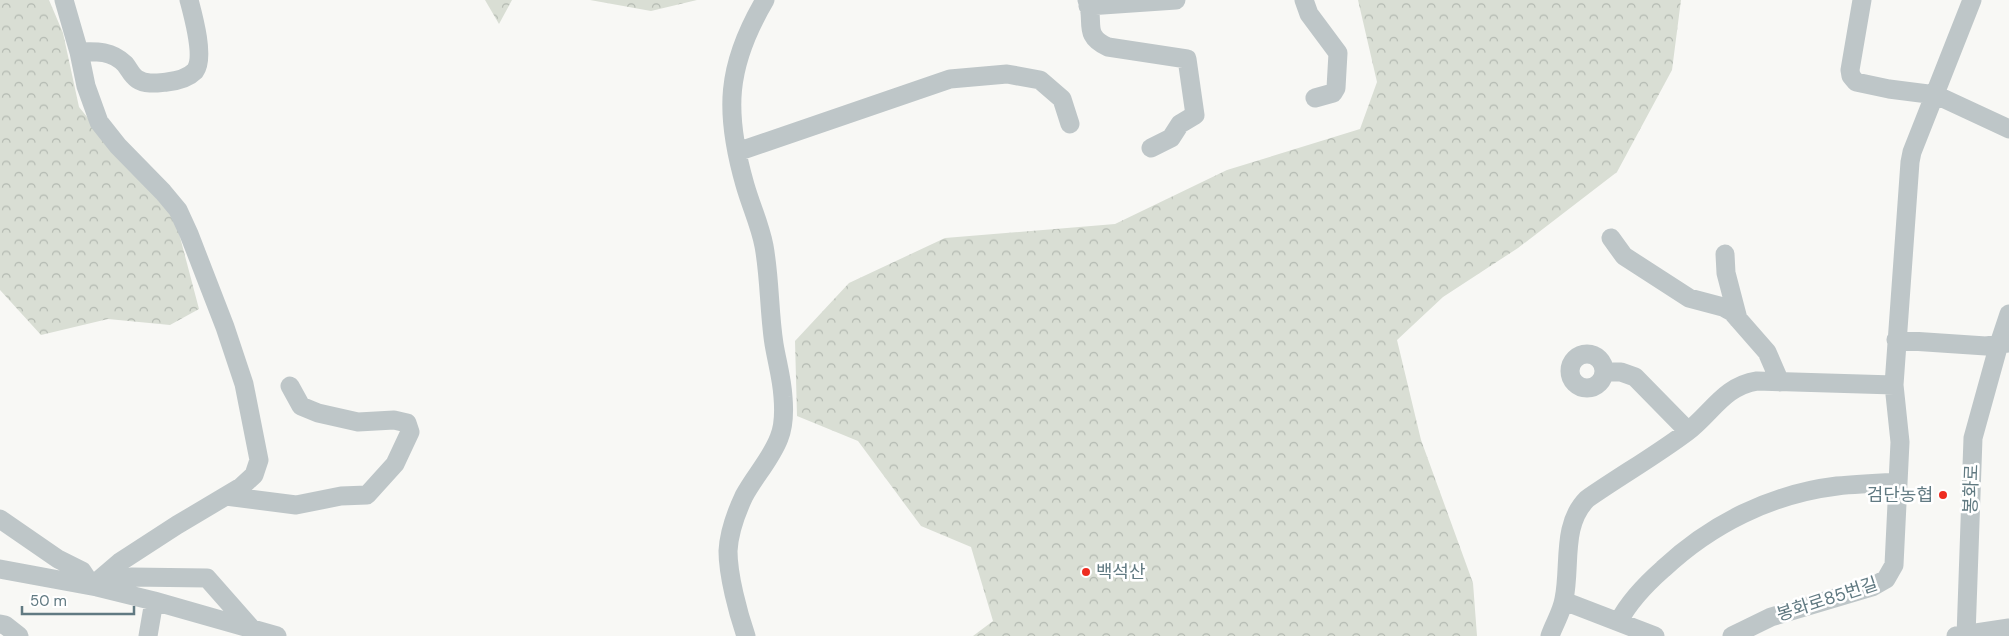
<svg xmlns="http://www.w3.org/2000/svg" width="2009" height="636" font-family="'DM Sans','Noto Sans KR',sans-serif">
  <style>
    .forest { fill: url(#forest-crowns) }
    .lines { fill: none; stroke-linecap: round; stroke-linejoin: round }
    .minor { stroke: #bec6c8; stroke-width: 19 }
    .poi-dot { fill: #ee2c20; stroke: #fff; stroke-width: 2 }
    .labels { text-anchor: middle; dominant-baseline: central; stroke-width: 5; stroke-linejoin: round; paint-order: stroke }
    .street-label { font-size: 18px; fill: #617a82; stroke: #fff }
    .poi-label { font-size: 18px; fill: #617a82; stroke: #fff; text-anchor: end }
  </style>
  <defs>
    <pattern id="forest-crowns" width="20" height="18" patternUnits="userSpaceOnUse" patternTransform="scale(1.25)"><rect width="20" height="18" fill="#d9ded4"/><path d="M2 6a3 3 0 1 1 6 0M12 15a3 3 0 1 1 6 0" fill="none" stroke="#b3b9b1"/></pattern>
  </defs>
  <rect width="100%" height="100%" fill="#f8f8f5"/>
  <path class="forest" d="M 0,0 L 49,0 L 63,33 L 79,107 L 125,164 L 175,218 L 199,309 L 170,325 L 108,319 L 41,335 L 0,290 Z
    M 485,0 L 512,0 L 499,24 Z
    M 590,0 L 697,0 L 651,11 Z
    M 1358,0 L 1681,0 L 1672,70 L 1617,172 L 1518,248 L 1443,297 L 1397,340 L 1421,440 L 1473,583 L 1477,636 L 973,636 L 993,621 L 971,547 L 921,526 L 858,441 L 797,416 L 795,341 L 849,283 L 945,238 L 1115,224 L 1227,170 L 1360,129 L 1377,82 Z"/>
  <g class="lines">
    <path class="minor" d="M 1087,0 C 1096,21 1081,35 1108,47 L 1187,59 L 1195,115 L 1180,124 L 1171,138 L 1151,148
      M 1304,0 L 1309,14 L 1338,53 L 1336,88 L 1333,93 L 1315,98
      M 1862,0 L 1850,70 L 1851,76 L 1856,82 L 1889,89 L 1936,95 L 2009,129
      M 1088,6 L 1176,0
      M 79,52 C 97,51 112,51 125,64 C 129,69 132,76 137,79 C 146,85 157,83 167,82 C 176,81 188,78 195,71 C 205,58 193,15 189,0
      M 737,152 L 950,79 L 1007,74 L 1040,80 L 1062,99 L 1070,124
      M 1611,238 L 1624,256 L 1689,298 L 1723,307 L 1732,312 L 1767,352 L 1780,382
      M 1725,254 L 1726,273 L 1738,319
      M 1896,340 L 1986,346 L 2009,343
      M1570 371a17 17 0 1 1 34 0a17 17 0 1 1-34 0Z
      M 1604,372 L 1621,372 L 1635,377 L 1688,431
      M 226,496 L 296,505 L 341,496 L 367,495 L 395,464 L 410,432 L 407,423 L 394,420 L 358,422 L 318,413 L 301,406 L 290,386
      M 0,519 L 58,559 L 82,571 L 92,586 L 120,562 L 177,525 L 241,487 L 254,475 L 259,460 L 244,384 L 225,327 L 189,234 L 178,210 L 163,192 L 118,146 L 99,122 L 86,86 L 79,52 L 64,0
      M 0,569 L 97,587 L 154,601 L 277,636
      M 98,587 L 131,577 L 207,578 L 252,629
      M 1564,601 L 1655,636
      M 1619,621 C 1630,600 1646,584 1663,569 C 1711,524 1771,494 1837,486 C 1857,484 1878,483 1898,482
      M 0,624 L 5,625 L 19,636
      M 148,636 L 154,601
      M 746,636 C 738,613 728,575 728,551 C 729,532 736,513 744,496 C 754,477 771,459 779,438 C 784,426 784,409 783,397 C 782,379 777,362 774,344 C 769,312 770,279 764,246 C 760,225 751,206 745,185 C 724,112 726,66 765,0
      M 1550,636 C 1554,624 1562,612 1564,599 C 1571,566 1561,525 1587,499 C 1620,476 1655,456 1687,432 C 1712,413 1724,386 1757,381 L 1894,385
      M 1732,636 L 1771,617 L 1872,587 L 1886,579 L 1894,565 L 1900,442 L 1894,385 L 1910,162 L 1912,152 L 1972,0
      M 1956,636 L 2009,628
      M 1966,636 L 1973,438 L 1999,344 L 2009,314"/>
  </g>
  <g class="poi-dot">
    <circle cx="1943" cy="495" r="5"/>
    <circle cx="1086" cy="572" r="5"/>
  </g>
  <g class="labels">
    <g class="street-label">
      <text transform="translate(1971 489) rotate(-88)">봉화로</text>
      <text transform="translate(1827 599) rotate(-18)">봉화로85번길</text>
    </g>
    <g class="poi-label">
      <text x="1933" y="495">검단농협</text>
      <text x="1096" y="572" text-anchor="start">백석산</text>
    </g>
  </g>
  <path d="M22 606v8h112v-8" fill="none" stroke="#617a82" stroke-width="2.5"/>
  <text x="30" y="606" font-size="15" fill="#617a82" stroke="#ffffff" stroke-width="4" paint-order="stroke">50 m</text>
</svg>
